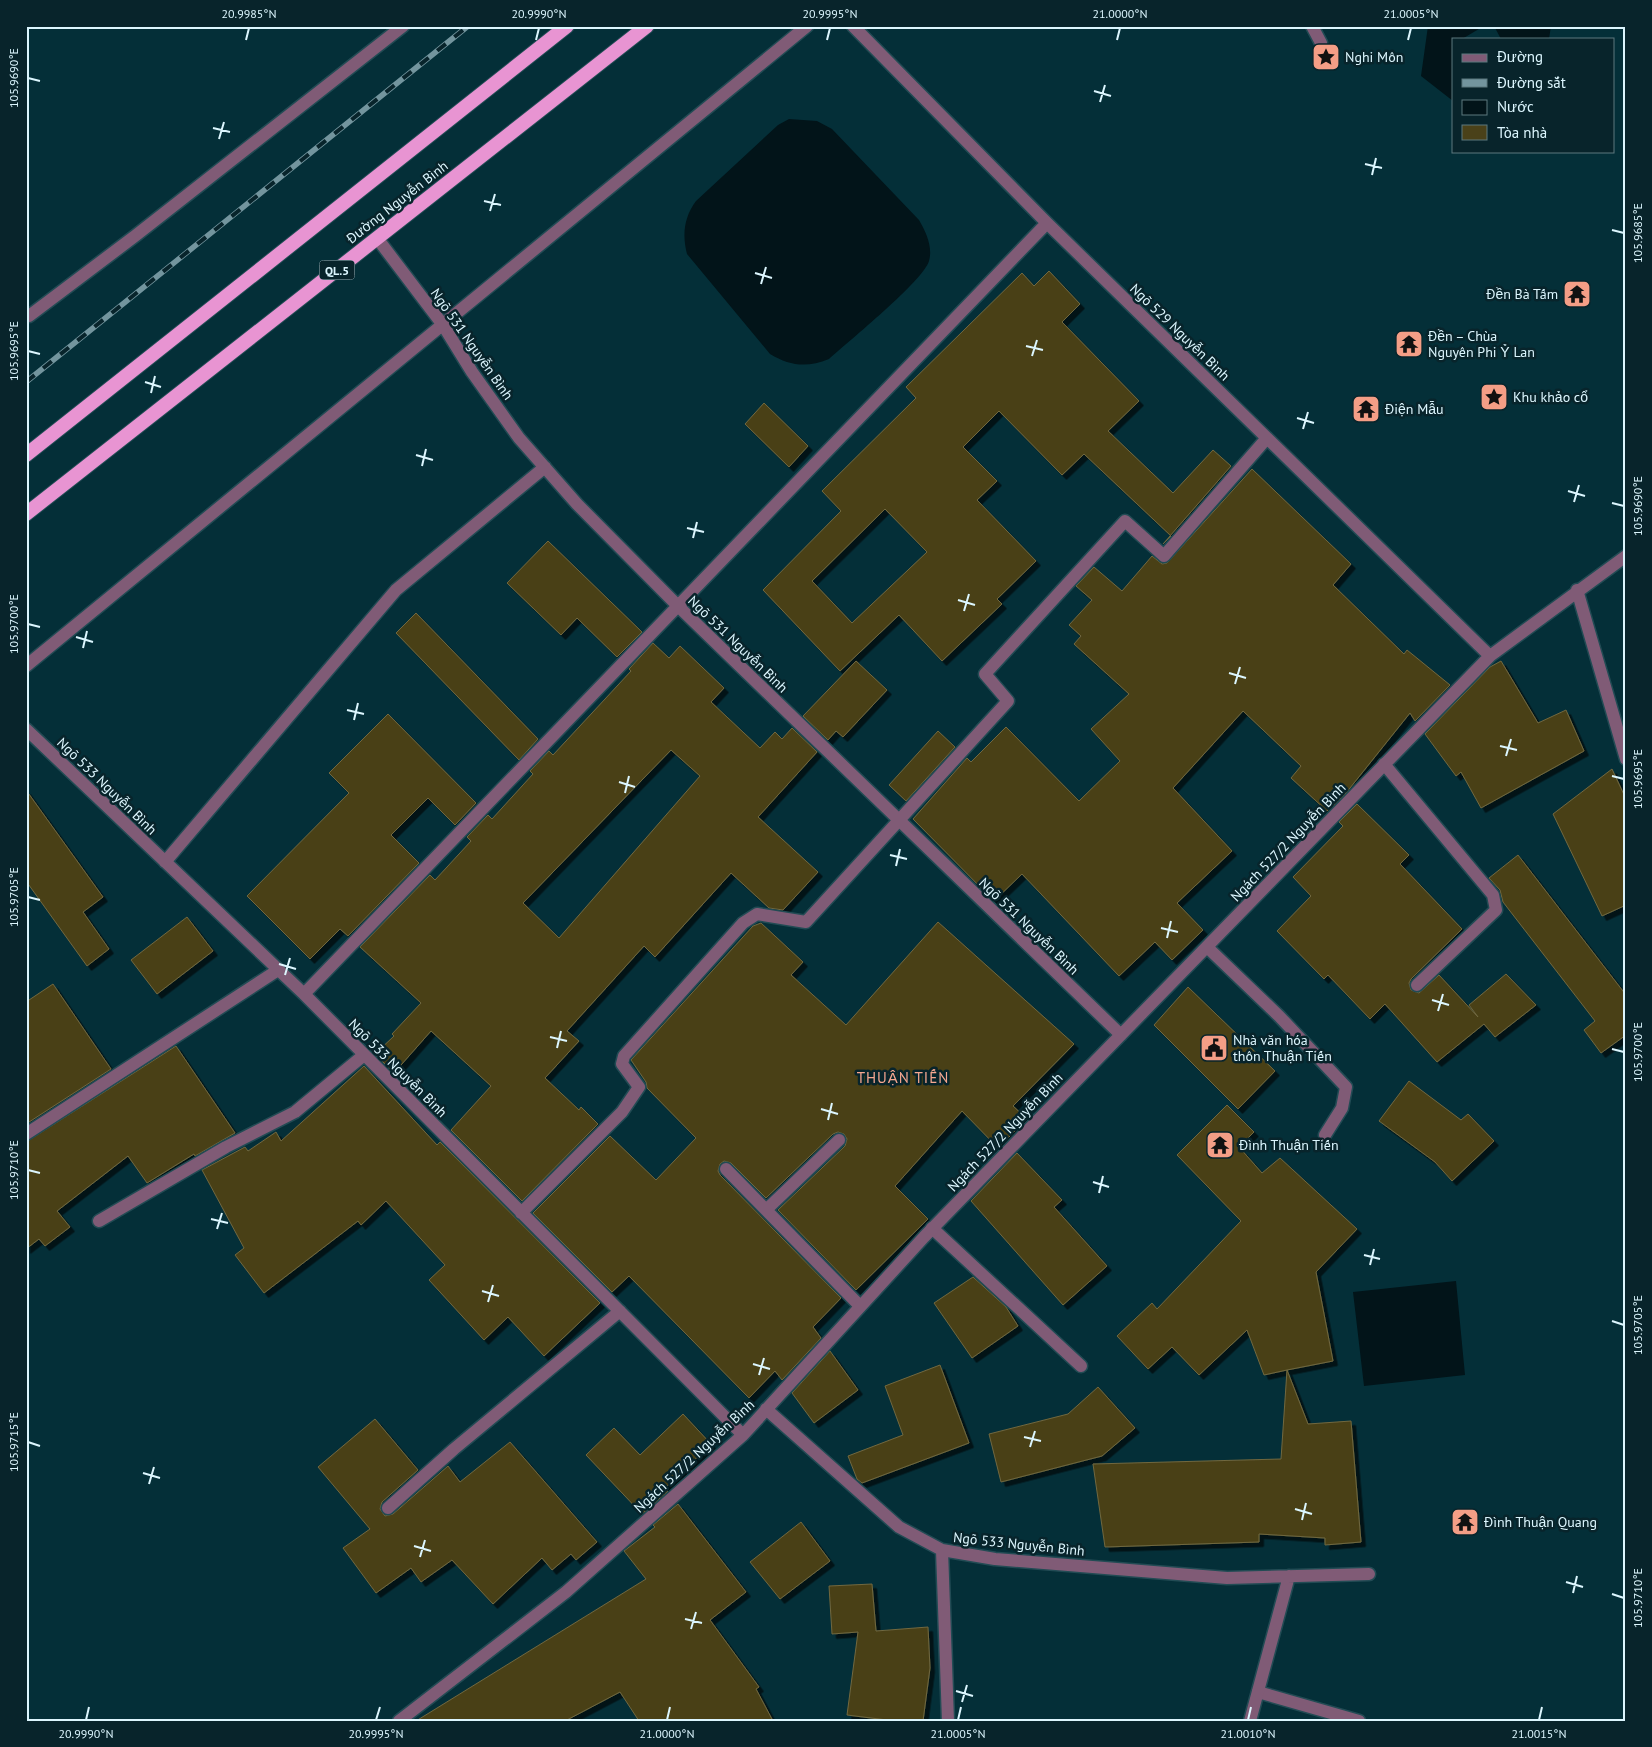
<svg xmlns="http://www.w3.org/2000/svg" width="1652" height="1747" font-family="'PT Sans',sans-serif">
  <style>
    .water { fill: #021419 }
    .building { fill: #4a4119; stroke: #71683f; fill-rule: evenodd; filter: url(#shadow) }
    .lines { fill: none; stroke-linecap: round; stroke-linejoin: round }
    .service-casing { stroke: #224b54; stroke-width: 15 }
    .minor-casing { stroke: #224b54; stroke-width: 15 }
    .trunk-casing { stroke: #224b54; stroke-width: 16 }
    .service { stroke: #805b76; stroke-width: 12 }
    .minor { stroke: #805b76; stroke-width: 12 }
    .trunk { stroke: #e894d2; stroke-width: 14 }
    .rail-casing { stroke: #73959e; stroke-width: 5.5 }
    .rail { stroke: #08242b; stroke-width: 4; stroke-dasharray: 11; stroke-linecap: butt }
    .ticks { fill: none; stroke: #dcf6fe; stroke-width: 2 }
    .labels { text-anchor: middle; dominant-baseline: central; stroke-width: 5; stroke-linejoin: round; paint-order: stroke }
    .shield { fill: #08242b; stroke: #9cb7bf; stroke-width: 1 }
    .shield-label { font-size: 12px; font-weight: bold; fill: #dcf6fe }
    .poi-label { font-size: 14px; fill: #dcf6fe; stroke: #08242b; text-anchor: start }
    .street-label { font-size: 14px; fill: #dcf6fe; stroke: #08242b }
    .neighbourhood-label { font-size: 15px; letter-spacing: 1px; fill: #f6a790; stroke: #08242b }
    .neatline { fill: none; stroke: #dcf6fe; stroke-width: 2 }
    .ticks-label { font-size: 12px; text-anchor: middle; fill: #dcf6fe }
  </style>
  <defs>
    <filter id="shadow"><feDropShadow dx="4.5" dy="4.5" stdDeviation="0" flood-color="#0009"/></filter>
  </defs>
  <rect width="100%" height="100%" fill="#042f38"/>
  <path class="water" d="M 1428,26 L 1484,26 L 1462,39 L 1453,39 L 1453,101 L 1421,76 Z
    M 1494,26 L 1551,26 L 1549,39 L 1501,39 Z
    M 789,119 L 817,121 L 832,129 L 919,220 C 926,232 933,247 929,261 C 923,281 849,341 829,359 C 807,368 790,366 770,354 L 687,254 C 682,235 684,217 696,201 L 778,125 Z
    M 1456,1281 L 1465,1375 L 1364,1386 L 1353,1292 Z"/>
  <path class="building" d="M 1049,271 L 1080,304 L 1062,322 L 1139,401 L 1108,431 L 1173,493 L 1213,450 L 1231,466 L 1163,544 L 1171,536 L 1084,454 L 1062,475 L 999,411 L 963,447 L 997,481 L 977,500 L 1036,561 L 997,599 L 1002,604 L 942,661 L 899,615 L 840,671 L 763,590 L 841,511 L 822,491 L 916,398 L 906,387 L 1022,273 L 1034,286 ZM 885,509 L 927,552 L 852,623 L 812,581 Z
    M 764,403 L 808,446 L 789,467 L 745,424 Z
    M 1252,469 L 1351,564 L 1333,585 L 1404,654 L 1407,650 L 1450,685 L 1415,721 L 1410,713 L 1346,793 L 1327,811 L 1291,778 L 1301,766 L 1243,711 L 1173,788 L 1232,851 L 1177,903 L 1203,930 L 1172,960 L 1155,942 L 1119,976 L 1022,874 L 994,901 L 913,819 L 967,758 L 971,762 L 1006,727 L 1079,801 L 1120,761 L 1091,729 L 1129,694 L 1074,644 L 1081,636 L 1069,625 L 1092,600 L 1076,586 L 1094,567 L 1122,591 L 1152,556 L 1162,564 L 1167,563 Z
    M 548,541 L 642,632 L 617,657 L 577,618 L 561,635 L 507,583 Z
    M 416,613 L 538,739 L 519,760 L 396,633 Z
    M 653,643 L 669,658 L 680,646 L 724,688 L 711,702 L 760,748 L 775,732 L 782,739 L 792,728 L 817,752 L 758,817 L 818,872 L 783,910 L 769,908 L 731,873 L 655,957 L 644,946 L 567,1031 L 579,1041 L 545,1078 L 579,1110 L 581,1107 L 598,1124 L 522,1201 L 451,1130 L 491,1086 L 431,1031 L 394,1073 L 375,1054 L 394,1036 L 392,1034 L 421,1003 L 360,947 L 430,875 L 435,880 L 471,841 L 467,837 L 488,815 L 492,819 L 533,774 L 530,771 L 549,751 L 553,755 L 631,671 L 629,669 ZM 671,750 L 700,776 L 559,938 L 523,903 Z
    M 856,661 L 887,690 L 843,737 L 836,731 L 828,740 L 803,716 Z
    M 1501,661 L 1538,723 L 1566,710 L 1584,751 L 1481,808 L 1461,772 L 1456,776 L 1425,734 L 1490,667 Z
    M 388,714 L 476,803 L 455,825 L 428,798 L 391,835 L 419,863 L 348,936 L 340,929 L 310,959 L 247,896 L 349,793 L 329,773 Z
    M 938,731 L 955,747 L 906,801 L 889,785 Z
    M 1612,769 L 1626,799 L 1626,905 L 1602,916 L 1553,814 Z
    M 26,790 L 103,897 L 83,912 L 109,949 L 87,966 L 26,881 Z
    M 1357,804 L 1409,855 L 1400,864 L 1462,929 L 1411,979 L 1409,983 L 1411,990 L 1419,993 L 1439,975 L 1478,1017 L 1469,1005 L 1506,974 L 1536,1005 L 1495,1037 L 1484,1024 L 1437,1062 L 1385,1004 L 1370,1019 L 1328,975 L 1324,979 L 1277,931 L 1311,896 L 1293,877 L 1343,826 L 1339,822 Z
    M 1518,855 L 1626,995 L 1626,1035 L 1601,1053 L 1584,1030 L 1595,1021 L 1503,902 L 1500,890 L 1489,878 Z
    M 187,917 L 213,951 L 157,994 L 131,960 Z
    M 938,922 L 1074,1044 L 1013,1106 L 1027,1119 L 998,1148 L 962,1111 L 895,1186 L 928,1219 L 856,1290 L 778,1210 L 845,1146 L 847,1139 L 844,1134 L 838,1132 L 833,1134 L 766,1198 L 731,1163 L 724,1161 L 720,1164 L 718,1171 L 720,1175 L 841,1298 L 813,1327 L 821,1338 L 782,1380 L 775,1371 L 749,1398 L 629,1276 L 612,1292 L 533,1213 L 610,1136 L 656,1180 L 696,1138 L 647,1088 L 646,1082 L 631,1060 L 753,926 L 761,923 L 803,962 L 791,975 L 846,1025 Z
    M 53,984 L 111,1069 L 26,1124 L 26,1002 Z
    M 1188,987 L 1275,1071 L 1238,1109 L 1154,1025 Z
    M 176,1046 L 235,1133 L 195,1156 L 194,1154 L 147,1183 L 128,1156 L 57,1211 L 70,1227 L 45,1246 L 39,1239 L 26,1249 L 26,1142 Z
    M 364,1066 L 437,1145 L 440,1142 L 600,1303 L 544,1356 L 508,1317 L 484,1340 L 429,1280 L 445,1265 L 386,1201 L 361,1225 L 358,1221 L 264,1293 L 235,1255 L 244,1248 L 202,1170 L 245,1147 L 248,1151 L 276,1132 L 281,1141 Z
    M 1409,1081 L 1461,1120 L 1468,1114 L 1494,1141 L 1452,1181 L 1435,1162 L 1379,1121 Z
    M 1227,1105 L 1254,1132 L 1239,1147 L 1262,1173 L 1280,1158 L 1357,1229 L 1316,1272 L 1333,1361 L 1287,1370 L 1308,1424 L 1351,1421 L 1361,1542 L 1325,1545 L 1325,1538 L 1259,1534 L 1259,1542 L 1105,1547 L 1093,1464 L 1281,1459 L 1287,1370 L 1264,1375 L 1247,1330 L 1199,1375 L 1172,1347 L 1148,1369 L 1117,1336 L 1152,1303 L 1157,1309 L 1241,1221 L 1177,1155 Z
    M 1017,1153 L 1062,1200 L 1054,1207 L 1107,1266 L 1063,1305 L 971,1201 Z
    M 973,1277 L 1006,1307 L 1018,1326 L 972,1358 L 934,1303 Z
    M 830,1351 L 858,1390 L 814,1423 L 792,1393 Z
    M 940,1365 L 969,1443 L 862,1483 L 857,1479 L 848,1456 L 903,1435 L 885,1386 Z
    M 1098,1387 L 1135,1428 L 1102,1456 L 1001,1482 L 989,1434 L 1068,1414 Z
    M 683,1414 L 711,1444 L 665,1488 L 668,1491 L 642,1514 L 586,1455 L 614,1428 L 640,1455 Z
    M 375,1419 L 418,1470 L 382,1502 L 380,1509 L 385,1516 L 393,1514 L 448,1466 L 460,1482 L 510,1442 L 597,1542 L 576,1560 L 571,1554 L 552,1570 L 542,1558 L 493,1604 L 452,1560 L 421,1582 L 411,1568 L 376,1593 L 343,1548 L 370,1529 L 318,1467 Z
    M 678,1504 L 746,1592 L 710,1620 L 759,1687 L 756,1689 L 773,1721 L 639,1721 L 620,1692 L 565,1721 L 416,1721 L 646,1579 L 624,1551 L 655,1527 L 653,1525 Z
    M 801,1522 L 830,1561 L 780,1599 L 750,1562 Z
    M 872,1584 L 876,1631 L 928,1627 L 930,1668 L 923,1721 L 895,1721 L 847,1715 L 858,1632 L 832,1634 L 829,1586 Z"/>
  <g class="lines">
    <defs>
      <path id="service" d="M 1312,26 L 1321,43
        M 29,316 L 135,236 L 403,26
        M 726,1169 L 860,1306
        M 767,1209 L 839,1140
        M 932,1228 L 1081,1366
        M 1258,1692 L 1359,1721"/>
      <path id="minor" d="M 853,26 L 1047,223 L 1490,656
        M 377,238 L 443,325 L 472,372 L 519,438 L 577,504 L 678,606 L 1121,1035
        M 1577,590 L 1626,759
        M 26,666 L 807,26
        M 26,729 L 304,994 L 743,1435
        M 1384,764 L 1493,895 L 1496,910 L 1417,985
        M 165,862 L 396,590 L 545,467
        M 1207,947 L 1279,1016 L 1346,1087 L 1342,1108 L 1325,1135
        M 304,994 L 1047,223
        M 26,1134 L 278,970
        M 521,1213 L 622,1112 L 639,1087 L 622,1064 L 624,1056 L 743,923 L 757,914 L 806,922 L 1008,701 L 985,674 L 1125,521 L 1164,556 L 1267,438
        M 99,1221 L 226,1147 L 295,1112 L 364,1055
        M 766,1409 L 899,1527 L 942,1550 L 995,1559 L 1227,1578 L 1369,1574
        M 388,1508 L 454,1449 L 620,1311
        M 942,1550 L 948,1721
        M 399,1721 L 566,1592 L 743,1435 L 924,1237 L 1490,656 L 1626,556
        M 1250,1721 L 1289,1576"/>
      <path id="trunk" d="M 26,455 L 567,26
        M 26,514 L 647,26"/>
    </defs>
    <use href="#service" class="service-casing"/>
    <use href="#minor" class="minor-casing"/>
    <use href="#trunk" class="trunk-casing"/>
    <use href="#service" class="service"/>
    <use href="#minor" class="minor"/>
    <use href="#trunk" class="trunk"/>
    <defs>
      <path id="rail" d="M 26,382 L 468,26"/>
    </defs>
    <use href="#rail" class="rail-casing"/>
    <use href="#rail" class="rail"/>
  </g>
  <path class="ticks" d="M 246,40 L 249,28M 536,40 L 539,28M 827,40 L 830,28M 1117,40 L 1120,28M 1408,40 L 1411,28M 28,78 L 40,81M 1094,91 L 1111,96M 1100,102 L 1105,85M 213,128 L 230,132M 219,139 L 224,122M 1365,164 L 1382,168M 1372,175 L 1376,158M 484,201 L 501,205M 490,211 L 495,194M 1612,230 L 1624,233M 755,273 L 772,278M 761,284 L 766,267M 1026,346 L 1043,350M 28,351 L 40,354M 1032,356 L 1037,340M 145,382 L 161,387M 151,393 L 155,376M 1297,418 L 1314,423M 1303,429 L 1308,412M 416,455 L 433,460M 422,466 L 426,449M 1568,491 L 1585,496M 1574,502 L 1579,485M 1612,503 L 1624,506M 687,528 L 704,532M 693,538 L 697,522M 958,600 L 975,605M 964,611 L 969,594M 28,624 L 40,627M 76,637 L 93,642M 83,648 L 87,631M 1229,673 L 1246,678M 1235,684 L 1240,667M 347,710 L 364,714M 354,720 L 358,703M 1500,746 L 1517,750M 1506,756 L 1511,739M 1612,776 L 1624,779M 619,782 L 635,787M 625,793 L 629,776M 890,855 L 907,859M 896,866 L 900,849M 28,897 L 40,900M 1161,928 L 1178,932M 1167,938 L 1171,921M 279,964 L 296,969M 285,975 L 290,958M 1432,1000 L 1449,1005M 1438,1011 L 1443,994M 550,1037 L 567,1041M 557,1048 L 561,1031M 1612,1049 L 1624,1052M 821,1109 L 838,1114M 828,1120 L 832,1103M 28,1170 L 40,1173M 1093,1182 L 1109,1187M 1099,1193 L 1103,1176M 211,1219 L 228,1223M 217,1229 L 222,1213M 1364,1255 L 1380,1259M 1370,1265 L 1374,1249M 482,1291 L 499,1296M 488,1302 L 493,1285M 1612,1321 L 1624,1325M 753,1364 L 770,1369M 759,1375 L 764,1358M 1024,1437 L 1041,1441M 28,1442 L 40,1446M 1030,1447 L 1035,1431M 143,1473 L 160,1478M 149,1484 L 154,1467M 1295,1509 L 1312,1514M 1302,1520 L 1306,1503M 414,1546 L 431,1551M 420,1557 L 425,1540M 1566,1582 L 1583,1587M 1573,1593 L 1577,1576M 1612,1594 L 1624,1598M 685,1619 L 702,1623M 691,1629 L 696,1612M 956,1691 L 973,1696M 962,1702 L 967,1685M 86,1720 L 89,1707M 376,1720 L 380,1707M 667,1720 L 670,1707M 958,1720 L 961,1707M 1248,1720 L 1251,1707M 1539,1720 L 1542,1707"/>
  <defs>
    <symbol id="sight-square" viewBox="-11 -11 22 22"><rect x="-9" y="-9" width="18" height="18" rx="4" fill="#f49e86" stroke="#08242b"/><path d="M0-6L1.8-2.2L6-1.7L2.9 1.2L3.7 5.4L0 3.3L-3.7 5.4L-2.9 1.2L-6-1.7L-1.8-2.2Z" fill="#111"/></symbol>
    <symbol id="temple-square" viewBox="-11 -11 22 22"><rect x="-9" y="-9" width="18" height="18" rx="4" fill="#f49e86" stroke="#08242b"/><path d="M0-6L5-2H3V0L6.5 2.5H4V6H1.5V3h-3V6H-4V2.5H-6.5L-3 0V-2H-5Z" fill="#111"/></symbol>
    <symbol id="civic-square" viewBox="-11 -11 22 22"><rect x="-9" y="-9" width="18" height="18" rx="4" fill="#f49e86" stroke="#08242b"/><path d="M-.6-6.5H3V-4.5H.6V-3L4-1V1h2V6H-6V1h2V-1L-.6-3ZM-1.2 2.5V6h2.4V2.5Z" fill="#111"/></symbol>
  </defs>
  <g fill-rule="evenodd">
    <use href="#sight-square" x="1310" y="41" width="32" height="32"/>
    <use href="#temple-square" x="1561" y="278" width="32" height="32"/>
    <use href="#temple-square" x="1393" y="328" width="32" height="32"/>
    <use href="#sight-square" x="1478" y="381" width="32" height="32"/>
    <use href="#temple-square" x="1350" y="393" width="32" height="32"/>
    <use href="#civic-square" x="1198" y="1032" width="32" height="32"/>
    <use href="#temple-square" x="1204" y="1129" width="32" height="32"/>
    <use href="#temple-square" x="1449" y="1506" width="32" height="32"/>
  </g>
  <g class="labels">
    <rect class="shield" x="319.5" y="260.5" width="35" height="19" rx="4"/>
    <g class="shield-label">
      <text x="337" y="270">QL.5</text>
    </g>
    <g class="poi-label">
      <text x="1345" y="57">Nghi Môn</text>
      <text x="1558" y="294" text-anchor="end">Đền Bà Tấm</text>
      <text x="1428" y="336">Đền – Chùa<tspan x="1428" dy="16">Nguyên Phi Ỷ Lan</tspan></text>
      <text x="1513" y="397">Khu khảo cổ</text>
      <text x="1385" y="409">Điện Mẫu</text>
      <text x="1233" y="1040">Nhà văn hóa<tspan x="1233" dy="16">thôn Thuận Tiến</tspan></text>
      <text x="1239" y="1145">Đình Thuận Tiến</text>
      <text x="1484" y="1522">Đình Thuận Quang</text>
    </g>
    <g class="street-label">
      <text transform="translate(397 202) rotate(-38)">Đường Nguyễn Bình</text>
      <text transform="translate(1180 332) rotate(44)">Ngõ 529 Nguyễn Bình</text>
      <text transform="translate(472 344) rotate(55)">Ngõ 531 Nguyễn Bình</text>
      <text transform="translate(738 644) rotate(44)">Ngõ 531 Nguyễn Bình</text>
      <text transform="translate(107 786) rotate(44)">Ngõ 533 Nguyễn Bình</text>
      <text transform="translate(1288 842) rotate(-46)">Ngách 527/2 Nguyễn Bình</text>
      <text transform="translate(1029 926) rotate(44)">Ngõ 531 Nguyễn Bình</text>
      <text transform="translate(398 1068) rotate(45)">Ngõ 533 Nguyễn Bình</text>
      <text transform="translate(1005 1132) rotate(-46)">Ngách 527/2 Nguyễn Bình</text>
      <text transform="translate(694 1456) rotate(-43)">Ngách 527/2 Nguyễn Bình</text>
      <text transform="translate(1019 1544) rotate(6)">Ngõ 533 Nguyễn Bình</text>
    </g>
    <g class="neighbourhood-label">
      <text x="903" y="1077">THUẬN TIẾN</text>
    </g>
  </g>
  <rect width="1652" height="1747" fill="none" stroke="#08242b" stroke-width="55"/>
  <rect x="1452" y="38" width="162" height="115" fill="#08242b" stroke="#5d787f"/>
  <rect x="1462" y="54" width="25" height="8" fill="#805b76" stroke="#5d787f"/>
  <text x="1497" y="62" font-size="15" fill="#dcf6fe">Đường</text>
  <rect x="1462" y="79" width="25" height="8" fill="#73959e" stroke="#5d787f"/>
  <text x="1497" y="88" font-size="15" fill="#dcf6fe">Đường sắt</text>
  <rect x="1462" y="100" width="25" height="15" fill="#021419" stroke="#5d787f"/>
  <text x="1497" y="112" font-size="15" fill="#dcf6fe">Nước</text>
  <rect x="1462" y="125" width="25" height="15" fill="#4a4119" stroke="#5d787f"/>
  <text x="1497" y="138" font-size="15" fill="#dcf6fe">Tòa nhà</text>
  <rect x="28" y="28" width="1596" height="1692" class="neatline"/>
  <g class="ticks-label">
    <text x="249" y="18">20.9985°N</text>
    <text x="539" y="18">20.9990°N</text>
    <text x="830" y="18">20.9995°N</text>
    <text x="1120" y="18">21.0000°N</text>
    <text x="1411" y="18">21.0005°N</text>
    <text transform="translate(14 78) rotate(-90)" y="4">105.9690°E</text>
    <text transform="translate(1638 233) rotate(-90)" y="4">105.9685°E</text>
    <text transform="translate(14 351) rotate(-90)" y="4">105.9695°E</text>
    <text transform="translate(1638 506) rotate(-90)" y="4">105.9690°E</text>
    <text transform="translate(14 624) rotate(-90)" y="4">105.9700°E</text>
    <text transform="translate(1638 779) rotate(-90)" y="4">105.9695°E</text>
    <text transform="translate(14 897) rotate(-90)" y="4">105.9705°E</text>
    <text transform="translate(1638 1052) rotate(-90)" y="4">105.9700°E</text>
    <text transform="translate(14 1170) rotate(-90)" y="4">105.9710°E</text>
    <text transform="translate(1638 1325) rotate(-90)" y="4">105.9705°E</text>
    <text transform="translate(14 1442) rotate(-90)" y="4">105.9715°E</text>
    <text transform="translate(1638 1598) rotate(-90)" y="4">105.9710°E</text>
    <text x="86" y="1738">20.9990°N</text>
    <text x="376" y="1738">20.9995°N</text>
    <text x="667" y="1738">21.0000°N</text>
    <text x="958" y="1738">21.0005°N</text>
    <text x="1248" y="1738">21.0010°N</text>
    <text x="1539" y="1738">21.0015°N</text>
  </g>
</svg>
